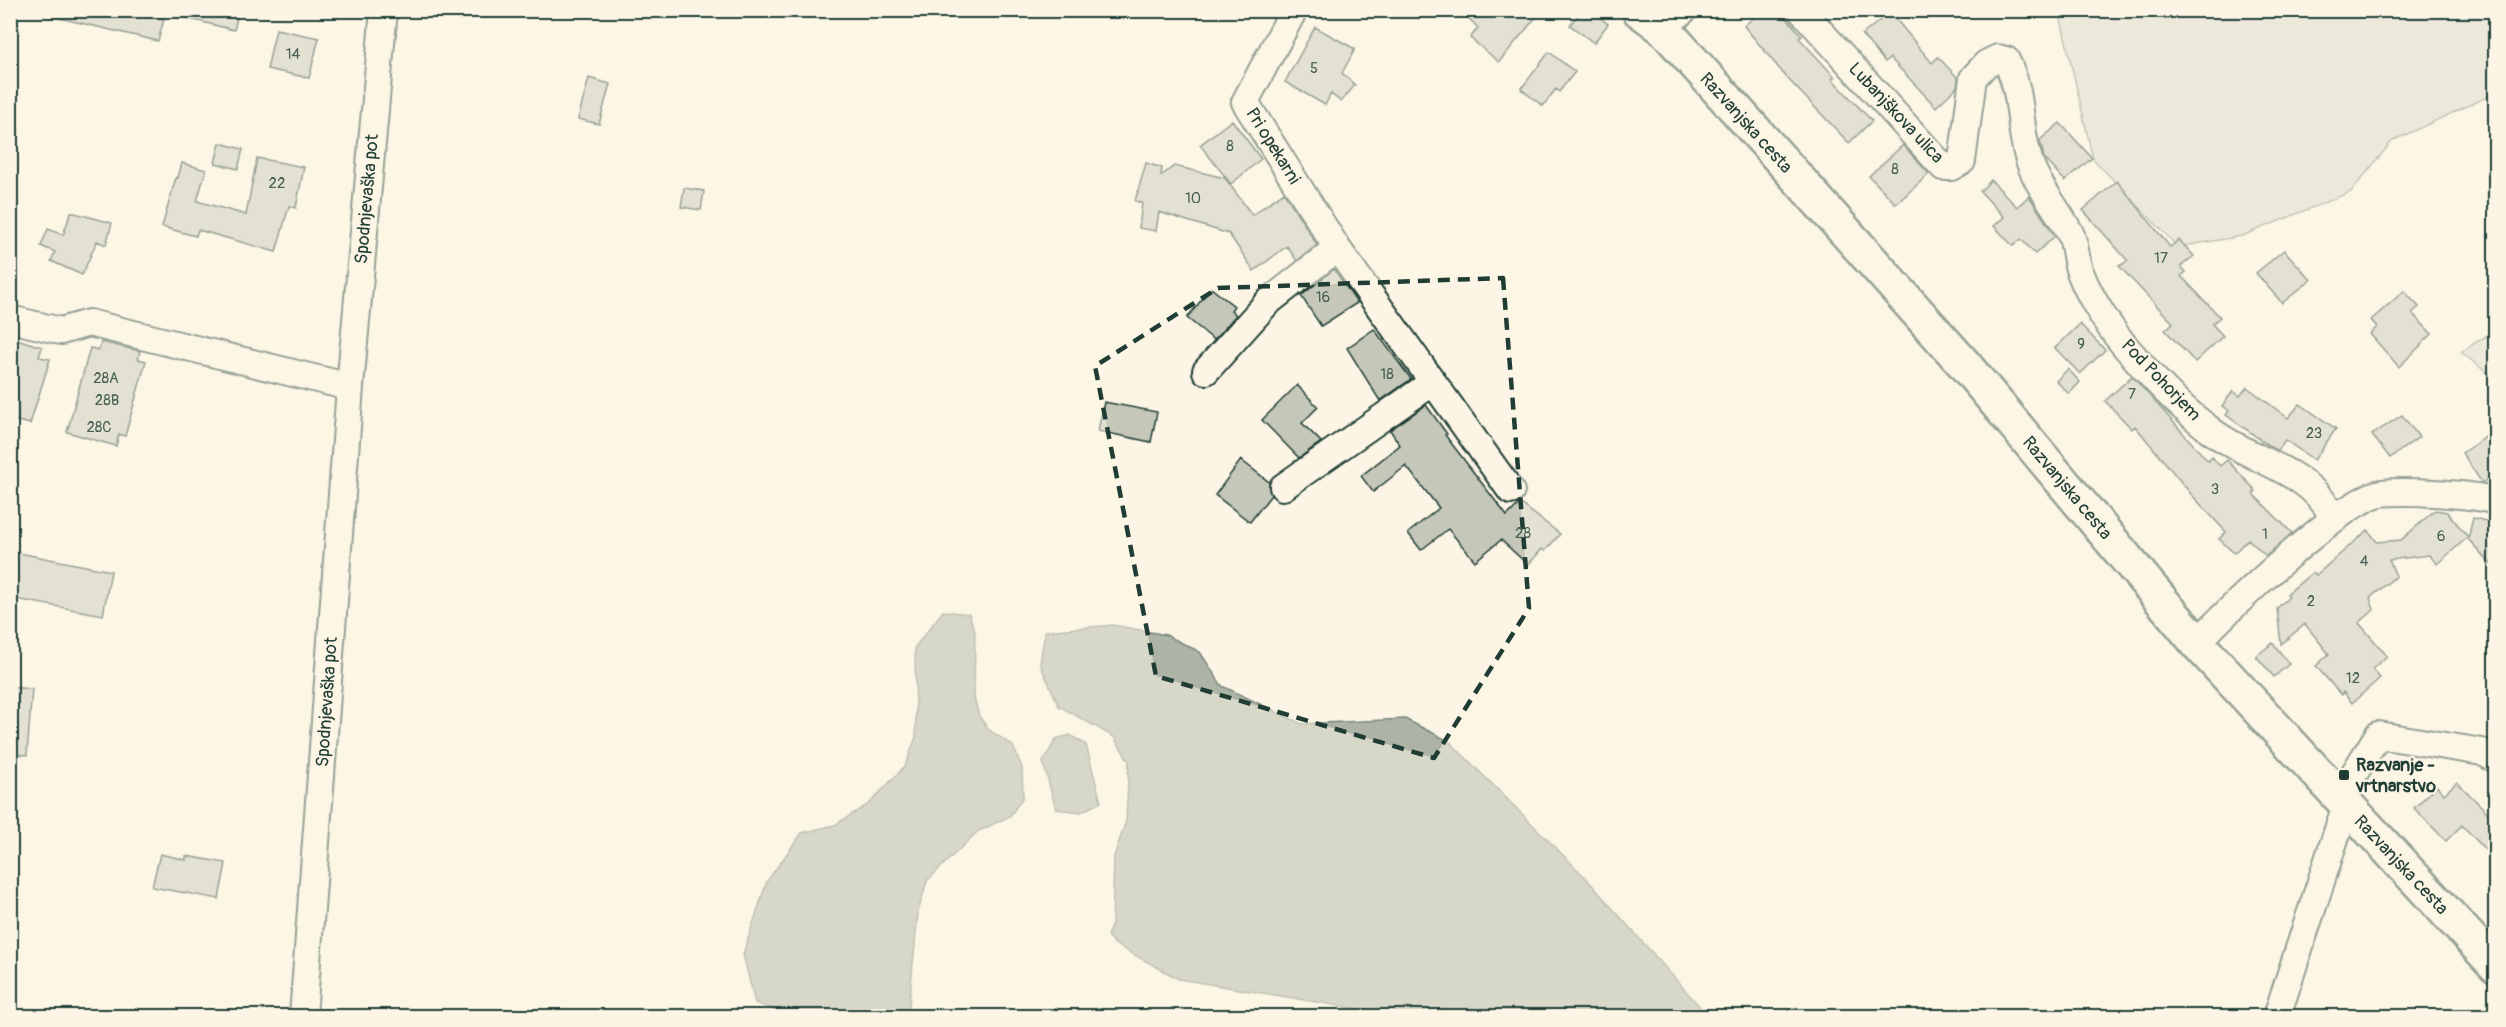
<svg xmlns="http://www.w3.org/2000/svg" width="2506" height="1027" font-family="Pangolin,sans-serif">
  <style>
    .green { fill: #dcdacc; stroke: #7e8c80; stroke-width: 1.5 }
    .water { fill: #aeb3a7; stroke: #758479; stroke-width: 1.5 }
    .building { fill: #c5c7b9; stroke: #1f3d34; stroke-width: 1.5 }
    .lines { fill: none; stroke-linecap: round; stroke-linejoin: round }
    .minor-casing { stroke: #1f3d34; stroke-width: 30 }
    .tertiary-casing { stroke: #1f3d34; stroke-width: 38 }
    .minor { stroke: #fcf5e5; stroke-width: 26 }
    .tertiary { stroke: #fcf5e5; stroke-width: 33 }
    .marked { fill: none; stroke: #1f3d34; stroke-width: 4.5; stroke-dasharray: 12 8; stroke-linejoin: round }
    .poi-dot { fill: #1f3d34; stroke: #fcf5e5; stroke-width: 2 }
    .labels { text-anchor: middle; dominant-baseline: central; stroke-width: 4.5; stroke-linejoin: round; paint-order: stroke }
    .number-label { font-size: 15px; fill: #486055 }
    .street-label { font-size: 18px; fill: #1f3d34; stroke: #fcf5e5 }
    .poi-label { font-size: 18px; font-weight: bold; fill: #1f3d34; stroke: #fcf5e5; text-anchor: start }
  </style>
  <rect width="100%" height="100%" fill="#fcf5e5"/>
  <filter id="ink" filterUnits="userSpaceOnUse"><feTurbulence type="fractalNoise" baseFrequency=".0167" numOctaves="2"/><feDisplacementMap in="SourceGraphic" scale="12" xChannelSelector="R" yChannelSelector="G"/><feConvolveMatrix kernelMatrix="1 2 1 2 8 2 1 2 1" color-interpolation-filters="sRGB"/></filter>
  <g filter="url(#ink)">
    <path class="green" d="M 2059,11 L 2495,11 L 2495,93 L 2392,141 L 2351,192 L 2242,236 L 2178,247 L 2093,159 Z
      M 2495,330 L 2495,379 L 2461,352 Z"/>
    <path class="water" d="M 943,611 L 969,614 L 975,632 L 974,698 L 979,716 L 988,729 L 1013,746 L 1022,768 L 1023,797 L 1010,816 L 977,832 L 927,881 L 918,912 L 908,1016 L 790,1016 L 755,1003 L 743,954 L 767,881 L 802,833 L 835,825 L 869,804 L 905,766 L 916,737 L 915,647 Z
      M 1113,625 L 1166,635 L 1200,652 L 1222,686 L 1302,724 L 1405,719 L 1449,741 L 1585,877 L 1708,1016 L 1366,1016 L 1358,1009 L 1179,979 L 1116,945 L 1107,936 L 1112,924 L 1114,857 L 1126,821 L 1129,761 L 1114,737 L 1059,706 L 1040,664 L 1045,631 Z
      M 1070,735 L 1086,745 L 1101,802 L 1081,812 L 1056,809 L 1043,762 L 1056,739 Z"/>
    <path class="building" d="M 60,10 L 127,10 L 164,19 L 158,41 L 59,18 Z
      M 183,10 L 239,10 L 234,30 L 182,17 Z
      M 1461,10 L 1542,10 L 1499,62 L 1470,38 L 1478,28 Z
      M 1582,10 L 1591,10 L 1608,24 L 1594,43 L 1570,25 Z
      M 1762,10 L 1780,10 L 1802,36 L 1799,38 L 1835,77 L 1832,79 L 1872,121 L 1849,143 L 1787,78 L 1744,26 Z
      M 1890,12 L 1932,63 L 1938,57 L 1958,78 L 1957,87 L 1936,107 L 1890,58 L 1885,62 L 1862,35 Z
      M 1315,27 L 1355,49 L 1342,73 L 1355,85 L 1341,102 L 1331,94 L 1325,105 L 1285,82 Z
      M 276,29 L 319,38 L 309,78 L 267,69 Z
      M 1549,52 L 1575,72 L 1559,92 L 1556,89 L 1543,106 L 1521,89 Z
      M 589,78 L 610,84 L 599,124 L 578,119 Z
      M 1232,120 L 1261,159 L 1231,184 L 1200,145 Z
      M 2060,123 L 2092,158 L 2065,181 L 2044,158 L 2040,140 Z
      M 220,143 L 243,149 L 238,169 L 215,163 Z
      M 1903,145 L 1929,174 L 1896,204 L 1869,176 Z
      M 257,158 L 304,167 L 296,208 L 289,206 L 276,252 L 198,230 L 196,236 L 162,227 L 176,177 L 178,178 L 182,163 L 206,170 L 197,201 L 246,215 Z
      M 1146,163 L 1162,168 L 1161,176 L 1174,166 L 1225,178 L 1252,215 L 1284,192 L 1317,245 L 1297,261 L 1287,246 L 1254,271 L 1229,234 L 1159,212 L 1156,231 L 1139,228 L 1142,203 L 1135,201 Z
      M 1991,180 L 2017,207 L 2029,196 L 2051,230 L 2055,236 L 2035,254 L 2021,239 L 2013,246 L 1994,226 L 2004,217 L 1980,191 Z
      M 2117,181 L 2170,247 L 2179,240 L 2194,256 L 2181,266 L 2186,272 L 2181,276 L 2220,317 L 2212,324 L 2223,336 L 2195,362 L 2165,330 L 2173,323 L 2119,266 L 2128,261 L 2083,210 Z
      M 684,188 L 704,191 L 701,210 L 681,207 Z
      M 71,212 L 112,223 L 106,245 L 97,241 L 82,275 L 51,261 L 55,252 L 41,246 L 48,229 L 63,235 Z
      M 2284,250 L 2311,280 L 2282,303 L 2256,273 Z
      M 1334,269 L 1357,303 L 1321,326 L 1301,296 Z
      M 1211,288 L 1234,306 L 1231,310 L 1236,315 L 1214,340 L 1187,318 Z
      M 2404,291 L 2419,307 L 2412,313 L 2432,334 L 2399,367 L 2370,334 L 2377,327 L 2371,320 Z
      M 2080,324 L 2105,350 L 2080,374 L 2055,348 Z
      M 1374,329 L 1411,379 L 1380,401 L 1347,348 Z
      M 10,337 L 42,347 L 39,357 L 50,359 L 30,424 L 10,419 Z
      M 101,342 L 140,351 L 138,359 L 146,361 L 125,436 L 119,434 L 116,446 L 67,432 L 90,348 L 99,350 Z
      M 2068,369 L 2080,382 L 2069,394 L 2056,381 Z
      M 2132,376 L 2208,461 L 2212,457 L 2220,466 L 2227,460 L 2256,491 L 2253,494 L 2292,533 L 2266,556 L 2248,539 L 2234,553 L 2219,539 L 2226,532 L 2191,494 L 2135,426 L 2132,429 L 2105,401 Z
      M 1297,385 L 1318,407 L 1302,423 L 1321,442 L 1299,458 L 1262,420 Z
      M 2247,387 L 2288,418 L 2300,404 L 2336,429 L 2314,460 L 2285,440 L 2278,450 L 2274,449 L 2226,415 L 2229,411 L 2222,406 L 2233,391 L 2240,396 Z
      M 1104,402 L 1157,412 L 1151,442 L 1098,431 Z
      M 1426,405 L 1447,434 L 1445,435 L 1507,516 L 1520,503 L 1560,534 L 1545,551 L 1542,549 L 1528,565 L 1501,540 L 1475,561 L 1448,529 L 1421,550 L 1408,533 L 1439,508 L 1406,466 L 1373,492 L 1361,476 L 1400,445 L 1390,430 Z
      M 2402,415 L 2419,437 L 2390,458 L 2372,435 Z
      M 2496,430 L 2496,473 L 2482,483 L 2462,453 Z
      M 1241,460 L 1269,482 L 1271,495 L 1250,522 L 1215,495 Z
      M 2435,510 L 2447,512 L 2468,537 L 2437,564 L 2429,555 L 2389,560 L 2396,576 L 2370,598 L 2374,610 L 2359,623 L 2387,656 L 2372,669 L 2380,678 L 2352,703 L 2343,692 L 2341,695 L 2316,666 L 2329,654 L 2305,624 L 2281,644 L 2277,608 L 2289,597 L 2287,594 L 2313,572 L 2316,575 L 2368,530 L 2377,542 L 2401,540 Z
      M 2473,518 L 2496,523 L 2496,570 L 2468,539 Z
      M 14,552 L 111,571 L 103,615 L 10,598 Z
      M 2273,643 L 2289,664 L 2274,677 L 2256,656 Z
      M 10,687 L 32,689 L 27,755 L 10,754 Z
      M 2457,782 L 2496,821 L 2496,861 L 2462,825 L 2446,841 L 2414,808 L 2437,786 L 2444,794 Z
      M 160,854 L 186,860 L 186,856 L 226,863 L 219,899 L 152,887 Z"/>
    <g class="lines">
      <defs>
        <path id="minor" d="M 1294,10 L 1245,102 L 1337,248 L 1511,491
          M 1801,10 L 1943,167 L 1952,167 L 1962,161 L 1973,78 L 1986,64 L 1998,58 L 2006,60 C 2023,94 2018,119 2027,153 C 2035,185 2056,205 2070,233 C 2076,244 2075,260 2080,272 C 2091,300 2111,331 2131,353 C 2155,381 2184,411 2213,432 C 2253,462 2311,470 2333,518
          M 1663,28 L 1684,10
          M 10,319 L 61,331 L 89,323 L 350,387
          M 1206,371 L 1267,303 L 1337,248
          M 1283,487 L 1433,382
          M 2197,643 C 2227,611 2343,499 2381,493 C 2404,490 2474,494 2496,501
          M 2339,798 L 2378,735 L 2482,752 L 2496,759
          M 303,1016 L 350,387 L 384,10
          M 2277,1016 L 2346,805"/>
        <path id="tertiary" d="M 1639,10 L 1663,28 L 1964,364 L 2197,643 L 2496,966"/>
      </defs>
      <use href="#minor" class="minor-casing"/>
      <use href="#tertiary" class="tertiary-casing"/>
      <use href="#minor" class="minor"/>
      <use href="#tertiary" class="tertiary"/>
    </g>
  </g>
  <path d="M0 0H2506V1027H0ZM 1503,278 L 1529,608 L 1434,758 L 1156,676 L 1095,366 L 1218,288 Z" fill="#fcf5e5" fill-opacity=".55" fill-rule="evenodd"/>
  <path class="marked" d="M 1503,278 L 1529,608 L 1434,758 L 1156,676 L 1095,366 L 1218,288 Z"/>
  <rect class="poi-dot" x="2338" y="769" width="12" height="12" rx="3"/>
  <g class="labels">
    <g class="number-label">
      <text x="293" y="54">14</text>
      <text x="1314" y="68">5</text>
      <text x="1230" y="146">8</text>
      <text x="1895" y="169">8</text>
      <text x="277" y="183">22</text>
      <text x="1193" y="198">10</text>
      <text x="2161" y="258">17</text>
      <text x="1323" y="297">16</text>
      <text x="2081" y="344">9</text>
      <text x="1387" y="374">18</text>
      <text x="106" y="378">28A</text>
      <text x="2132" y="394">7</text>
      <text x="107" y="400">28B</text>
      <text x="99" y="427">28C</text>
      <text x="2314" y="433">23</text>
      <text x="2215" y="489">3</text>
      <text x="1523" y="533">28</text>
      <text x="2265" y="534">1</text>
      <text x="2441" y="536">6</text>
      <text x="2364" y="561">4</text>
      <text x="2311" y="601">2</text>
      <text x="2353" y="678">12</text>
    </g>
    <g class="street-label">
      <text transform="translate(1896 113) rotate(47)">Lubanjškova ulica</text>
      <text transform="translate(1746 123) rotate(48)">Razvanjska cesta</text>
      <text transform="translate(1273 146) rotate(58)">Pri opekarni</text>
      <text transform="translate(367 199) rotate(-85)">Spodnjevaška pot</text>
      <text transform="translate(2161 380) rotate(46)">Pod Pohorjem</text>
      <text transform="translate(2067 488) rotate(50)">Razvanjska cesta</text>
      <text transform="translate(327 702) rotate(-86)">Spodnjevaška pot</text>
      <text transform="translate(2401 865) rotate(47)">Razvanjska cesta</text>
    </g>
    <g class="poi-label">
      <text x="2356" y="765">Razvanje -<tspan x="2356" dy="21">vrtnarstvo</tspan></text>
    </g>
  </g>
  <rect width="2506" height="1027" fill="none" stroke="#fcf5e5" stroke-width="36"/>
  <rect x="18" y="18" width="2470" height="991" fill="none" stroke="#1f3d34" stroke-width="2" filter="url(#ink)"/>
</svg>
